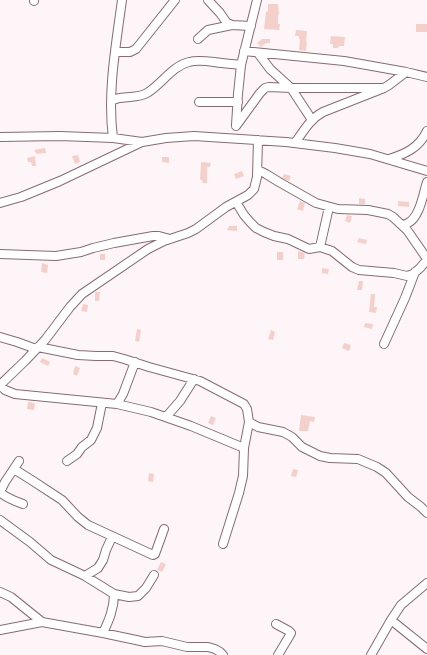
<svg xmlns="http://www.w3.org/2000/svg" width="427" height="655" font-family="Montserrat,sans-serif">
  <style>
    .building { fill: #f5d0cb }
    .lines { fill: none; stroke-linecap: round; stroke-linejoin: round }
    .minor-casing { stroke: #8a6a72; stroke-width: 10 }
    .minor { stroke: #fff; stroke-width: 8 }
  </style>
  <rect width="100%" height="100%" fill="#fdf5f7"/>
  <path class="building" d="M 268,4 L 278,4 L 279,14 L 278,15 L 278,24 L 280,24 L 279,30 L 264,29 L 266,12 L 268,11 Z
    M 416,24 L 427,24 L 427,32 L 416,32 Z
    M 296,30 L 307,31 L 306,42 L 307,42 L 306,51 L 299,50 L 300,39 L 299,39 L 299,36 L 295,36 Z
    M 331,36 L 345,37 L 344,46 L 339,46 L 338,48 L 333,48 L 333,44 L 330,44 Z
    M 262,39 L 270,39 L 270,43 L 266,43 L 261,47 L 257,43 Z
    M 45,148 L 46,153 L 37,154 L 34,150 Z
    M 78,155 L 80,162 L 75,164 L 72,156 Z
    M 35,156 L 36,166 L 32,166 L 31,162 L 28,162 L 27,158 Z
    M 162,157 L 169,157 L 169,163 L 162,162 Z
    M 201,162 L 211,163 L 210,167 L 207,167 L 207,183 L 203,183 L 202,180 L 200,180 Z
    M 242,171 L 244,176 L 236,179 L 234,174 Z
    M 284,174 L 291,176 L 289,181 L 282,178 Z
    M 359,198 L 365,199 L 365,204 L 359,204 Z
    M 300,201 L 305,203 L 303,211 L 297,209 Z
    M 398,201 L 409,202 L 409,207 L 398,206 Z
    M 347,215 L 352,216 L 350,223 L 345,221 Z
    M 229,226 L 237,226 L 237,231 L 227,230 Z
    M 359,238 L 367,240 L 366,244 L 357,242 Z
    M 298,251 L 305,253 L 304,259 L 298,259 Z
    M 277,252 L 283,252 L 283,260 L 277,260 Z
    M 100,254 L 105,254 L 105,260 L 100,260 Z
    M 42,263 L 48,265 L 47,273 L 41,272 Z
    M 322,268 L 329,269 L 328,274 L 322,273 Z
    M 359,281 L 363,281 L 362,290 L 357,290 Z
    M 95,292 L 100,292 L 99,301 L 95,301 Z
    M 371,294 L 375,294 L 374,307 L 377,307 L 376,313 L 369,312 Z
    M 83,304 L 88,305 L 87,312 L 81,311 Z
    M 365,323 L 373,324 L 372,329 L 364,327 Z
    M 137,329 L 141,330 L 139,342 L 135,341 Z
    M 271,330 L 275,332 L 273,340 L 268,339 Z
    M 344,343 L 351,345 L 349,351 L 342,348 Z
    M 42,358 L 50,362 L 48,366 L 40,362 Z
    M 75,366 L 80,368 L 77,376 L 73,374 Z
    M 28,402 L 35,403 L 34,410 L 27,409 Z
    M 301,415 L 315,417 L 314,422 L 310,421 L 308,431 L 299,431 Z
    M 211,416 L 216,418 L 213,425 L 208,423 Z
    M 293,469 L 298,470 L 296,477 L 291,476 Z
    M 149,473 L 154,474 L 153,482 L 148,481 Z
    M 161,562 L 166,564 L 162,572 L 157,570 Z"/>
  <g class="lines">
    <defs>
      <path id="minor" d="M 208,0 L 220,13 L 227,23 L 232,25 L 251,26
        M 34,1 L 34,0
        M 198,39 L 208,30 L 232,25
        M 244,51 L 344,61 L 406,72 L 427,77
        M 115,52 L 130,52 L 136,49 L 175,0
        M 258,53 L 270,69 L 291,88 L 312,120
        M 112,100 C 115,100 117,98 120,98 C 130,96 138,98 147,93 C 162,84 172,66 189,62 C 200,59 211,62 222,63 C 228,64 235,64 241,65
        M 199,102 L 238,102
        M 236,125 L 238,94 L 241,65 L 257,0
        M 236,126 L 260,93 L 265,88 L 269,87 L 291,88 L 384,88
        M 0,137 L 60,136 L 113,138 L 142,142
        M 113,138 C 107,93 116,45 122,0
        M 295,143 C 303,132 310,119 323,112 L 384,88 L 389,85 L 406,72
        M 389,159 C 405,154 419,148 427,131
        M 258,170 L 266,174 L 279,182 L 316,203 L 338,209 L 368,210 L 388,214 L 393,217 L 407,230 L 425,256 L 427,257
        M 236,202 L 244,215 L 250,222 L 256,228 L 264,232 L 274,236 L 288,239 L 309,249 L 320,247 L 332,251 L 352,267 L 359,270 L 394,273 L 407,276 L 413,274 L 420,268 L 427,260
        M 0,203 L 21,197 L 60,181 L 142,142 L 166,138 L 194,136 L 286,142 L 335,148 L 370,154 L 427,171
        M 402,225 C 404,225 406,224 408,223 C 420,217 423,194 427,182
        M 320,247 L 329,207
        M 0,254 L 56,256 L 81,252 L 93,248 L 114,243 L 153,236 L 159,236 L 170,239
        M 0,337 L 17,342 L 36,349
        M 384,344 L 405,298 L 415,272
        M 38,347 L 78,355 L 96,356 L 113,356 L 124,359 L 149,367 L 200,381 L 244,404 L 247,409 L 249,422 L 244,448 L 243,476 L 239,493 L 223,544
        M 0,385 L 25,361 L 45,340 L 70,307 L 82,294 L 148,249 L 164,241 L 188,233 L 196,229 L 226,207 L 248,195 L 254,189 L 257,177 L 258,140
        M 0,385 L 5,390 L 15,394 L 117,404 L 151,412 L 191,426 L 244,448
        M 117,404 L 123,394 L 135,362
        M 166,417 L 180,401 L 194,379
        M 249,422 L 258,427 L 283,432 L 292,437 L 302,447 L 320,456 L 330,458 L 358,459 L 377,467 L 386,473 L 408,497 L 421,507 L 427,513
        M 19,461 L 5,482 L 0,492 C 6,498 15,501 23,504
        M 67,461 L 77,454 L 82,447 L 91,440 L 97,428 L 102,403
        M 14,469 L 33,481 L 62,500 L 78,517 L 88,525 L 153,555 L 155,554 L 164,529
        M 0,520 L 30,542 L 51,560 L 85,576 L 114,594 L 129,597 L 138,596 L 146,588 L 154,575
        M 85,576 L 98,568 L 103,560 L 106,550 L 112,537
        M 0,592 L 11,597 L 42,622 L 103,633 L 136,640 L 145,642 L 162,641 L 187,647 L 208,647 L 215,649 L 220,652 L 223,655
        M 391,620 L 427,649
        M 276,624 L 289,631 L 291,633 L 290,635 L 278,655
        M 0,630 L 42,622
        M 103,633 C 109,620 114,609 114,594
        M 371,655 L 391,620 L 401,605 L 427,583"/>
    </defs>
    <use href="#minor" class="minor-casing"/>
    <use href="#minor" class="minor"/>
  </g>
</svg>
